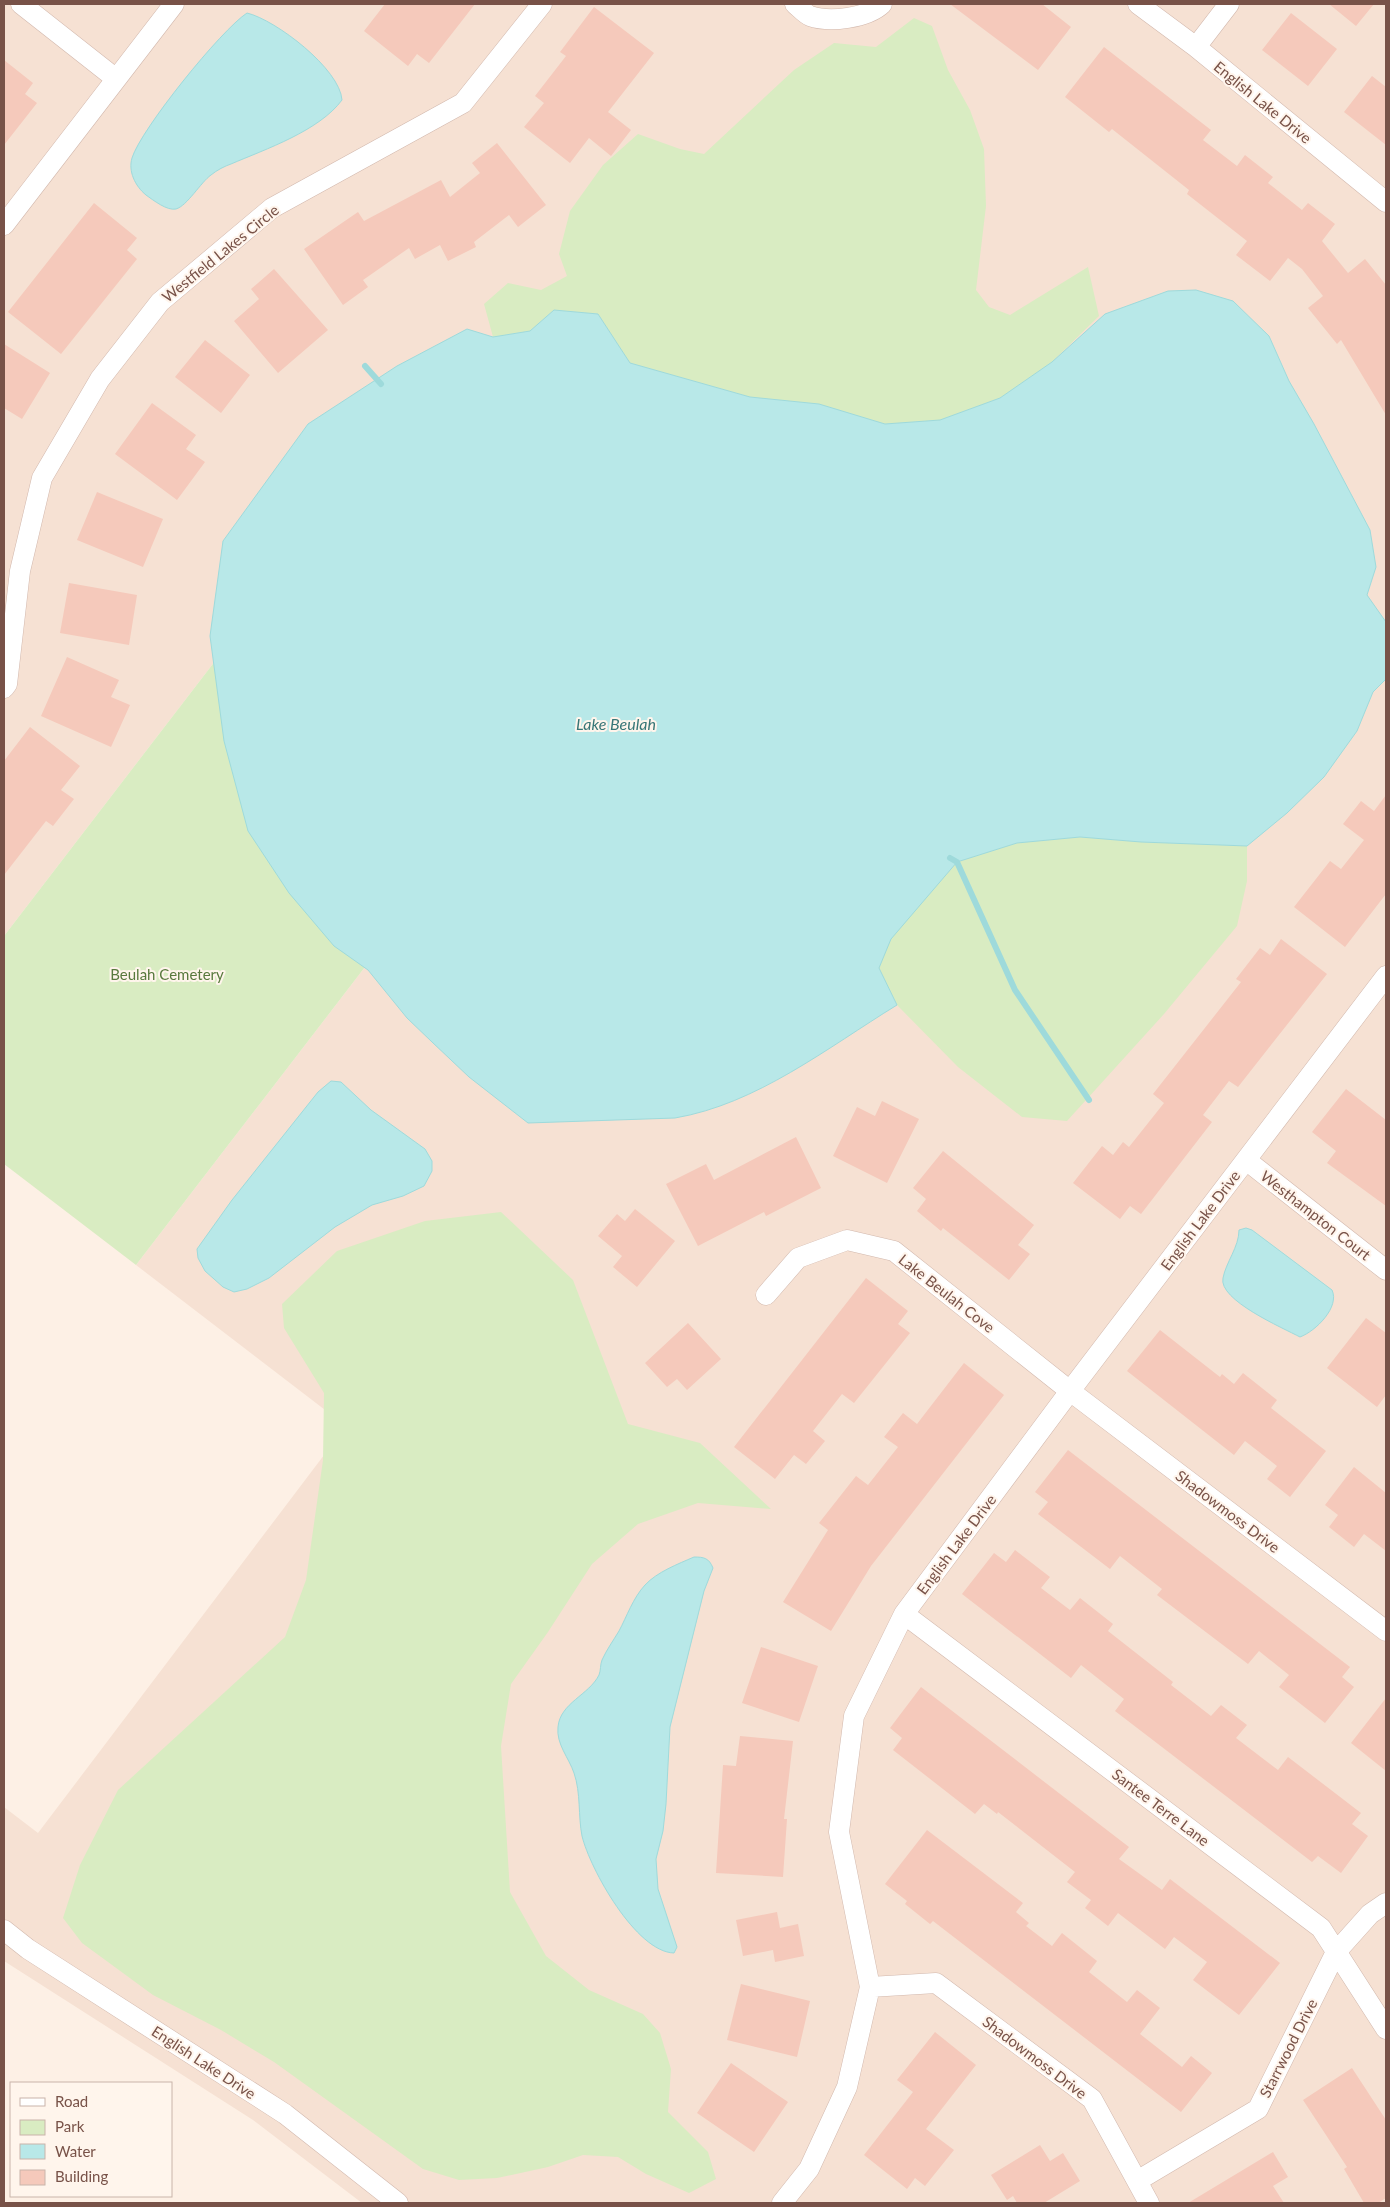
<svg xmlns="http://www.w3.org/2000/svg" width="1390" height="2207" font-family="Lato,sans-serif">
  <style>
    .residential { fill: #f6e1d3 }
    .green { fill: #d9ecc2 }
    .water { fill: #b8e8e8; stroke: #9edadb }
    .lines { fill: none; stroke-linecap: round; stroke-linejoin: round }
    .stream { stroke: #9edadb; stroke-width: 6 }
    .building { fill: #f5c9bb }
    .minor-casing { stroke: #d2b8ad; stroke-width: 21 }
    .minor { stroke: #fff; stroke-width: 20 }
    .labels { text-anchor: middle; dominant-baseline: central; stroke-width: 4; stroke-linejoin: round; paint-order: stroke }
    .street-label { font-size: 15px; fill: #785248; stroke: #fff5ec }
    .park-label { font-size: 15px; fill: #58793d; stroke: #fff5ec }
    .water-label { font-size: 16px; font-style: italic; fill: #387677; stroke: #fff5ec }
  </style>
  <rect width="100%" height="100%" fill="#fdf0e5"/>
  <path class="residential" d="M 4,4 L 1386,4 L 1386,2203 L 362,2203 L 253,2120 L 4,1961 L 4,1807 L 38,1833 L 346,1426 L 136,1265 L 511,777 L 268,592 L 4,936 Z"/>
  <path class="green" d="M 914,18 L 932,26 L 948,70 L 970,110 L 984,149 L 986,206 L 976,290 L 989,307 L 1010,315 L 1088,267 L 1099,316 L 1052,362 L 1000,398 L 940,420 L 885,424 L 819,404 L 750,397 L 630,363 L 598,314 L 554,310 L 530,331 L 493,337 L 484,304 L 508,283 L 541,290 L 567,276 L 559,254 L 570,211 L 603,165 L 638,134 L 680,149 L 704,154 L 794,70 L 834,43 L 876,47 Z
    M 268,592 L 511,777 L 136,1265 L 4,1164 L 4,936 Z
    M 1080,837 L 1141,842 L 1247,846 L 1247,881 L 1237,926 L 1164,1014 L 1067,1121 L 1022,1117 L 958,1067 L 897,1005 L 879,968 L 890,939 L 957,862 L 1017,843 Z
    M 501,1212 L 573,1280 L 628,1424 L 700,1443 L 771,1509 L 698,1503 L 638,1524 L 592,1564 L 548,1632 L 511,1684 L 501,1746 L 510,1892 L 546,1956 L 589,1990 L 643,2014 L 660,2033 L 671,2069 L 668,2112 L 708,2152 L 716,2179 L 689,2193 L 646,2174 L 618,2157 L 583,2155 L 548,2167 L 497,2178 L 459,2180 L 423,2169 L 274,2062 L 221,2030 L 153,1995 L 82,1943 L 63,1918 L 80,1865 L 118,1790 L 285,1637 L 306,1580 L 323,1460 L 324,1393 L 284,1328 L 282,1304 L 337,1251 L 425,1221 Z"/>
  <path class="water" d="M 247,13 C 276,20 340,69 342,100 C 319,131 266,149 231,164 C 225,166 217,170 211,175 C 201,182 187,206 176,209 C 167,211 153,200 146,195 C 135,186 128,171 132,158 C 141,129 221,30 247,13 Z
    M 1196,290 L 1233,301 L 1269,336 L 1289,381 L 1314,424 L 1370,530 L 1376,567 L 1367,595 L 1386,622 L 1386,679 L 1373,692 L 1357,731 L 1324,777 L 1287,813 L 1247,846 L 1141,842 L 1080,837 L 1017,843 L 957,862 L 891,939 L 879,968 L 897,1005 C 827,1048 757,1104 675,1118 L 528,1123 L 469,1077 L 432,1042 L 407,1018 L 368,970 L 334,946 L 289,893 L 248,831 L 224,741 L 210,636 L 223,541 L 308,424 L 397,366 L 467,329 L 493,337 L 530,331 L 554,310 L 598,314 L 630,363 L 750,397 L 819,404 L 885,424 L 940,420 L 1000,398 L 1052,362 L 1105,314 L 1168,291 Z
    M 331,1081 L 341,1082 L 371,1110 L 425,1149 L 432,1161 L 432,1171 L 424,1186 L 403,1196 L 372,1205 L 335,1227 L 269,1278 L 247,1289 L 234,1292 L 223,1287 L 205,1271 L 198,1258 L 197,1249 L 232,1200 L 318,1092 Z
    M 1246,1228 L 1252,1230 L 1332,1290 C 1340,1307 1316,1331 1300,1337 C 1283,1328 1218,1300 1223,1278 C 1226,1262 1239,1247 1239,1230 Z
    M 694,1557 C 704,1557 709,1558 713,1568 L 704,1591 L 670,1727 L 666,1804 L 663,1831 L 656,1859 L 658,1889 L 677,1947 L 674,1953 C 636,1952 590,1869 582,1836 C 578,1816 581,1793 574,1773 C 569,1758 556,1744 558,1727 C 560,1703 589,1695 599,1675 C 601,1670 600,1665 602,1660 C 607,1649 613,1641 619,1631 C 627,1616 633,1598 645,1585 C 657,1572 678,1564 694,1557 Z"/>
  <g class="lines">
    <path class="stream" d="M 365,366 L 381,384
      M 950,858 L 957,862 L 1015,990 L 1089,1100"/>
  </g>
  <path class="building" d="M 385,4 L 475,4 L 429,63 L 417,54 L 408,66 L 364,31 Z
    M 950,4 L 1042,4 L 1071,27 L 1038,70 Z
    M 1329,4 L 1374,4 L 1356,26 Z
    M 594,7 L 654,53 L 608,112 L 631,130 L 611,156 L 589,138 L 570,163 L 524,127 L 544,103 L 535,96 L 566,56 L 560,52 Z
    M 1291,13 L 1337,49 L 1308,86 L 1262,50 Z
    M 1104,47 L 1211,130 L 1203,140 L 1237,166 L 1245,155 L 1273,177 L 1268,183 L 1302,210 L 1308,203 L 1335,224 L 1322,241 L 1348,273 L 1365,259 L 1386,285 L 1386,415 L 1341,340 L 1337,344 L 1308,308 L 1323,296 L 1302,269 L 1288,258 L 1270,281 L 1236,255 L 1247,241 L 1187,194 L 1189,190 L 1112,129 L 1109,132 L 1065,97 Z
    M 4,60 L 33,83 L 25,94 L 37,103 L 4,145 Z
    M 1372,76 L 1386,87 L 1386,145 L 1344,112 Z
    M 497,143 L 546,205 L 518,227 L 509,215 L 474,242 L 476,247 L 448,261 L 440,245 L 415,259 L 409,248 L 363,280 L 368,287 L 343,305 L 304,249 L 358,212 L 364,221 L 441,180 L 450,197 L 480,173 L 472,163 Z
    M 94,203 L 137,238 L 127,250 L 137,259 L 61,354 L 8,312 Z
    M 274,269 L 328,330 L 278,373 L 234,321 L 259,299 L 251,289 Z
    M 205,340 L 250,375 L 221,413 L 175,377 Z
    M 4,344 L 50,373 L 22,419 L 4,408 Z
    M 152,403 L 196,435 L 186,449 L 205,462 L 177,500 L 115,454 Z
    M 97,492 L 163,519 L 143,567 L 77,540 Z
    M 69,583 L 137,595 L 129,645 L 60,633 Z
    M 67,657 L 119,680 L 111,697 L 130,705 L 111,747 L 41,716 Z
    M 30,727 L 80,766 L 61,790 L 74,799 L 53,826 L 46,821 L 4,875 L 4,761 Z
    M 1386,795 L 1386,894 L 1345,947 L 1294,907 L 1330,861 L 1341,869 L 1364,840 L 1343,824 L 1361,801 L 1374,811 Z
    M 1281,939 L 1327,974 L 1238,1087 L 1229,1081 L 1203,1115 L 1212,1122 L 1141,1214 L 1130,1206 L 1120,1219 L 1073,1183 L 1102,1146 L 1113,1155 L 1123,1142 L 1129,1147 L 1164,1103 L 1153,1094 L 1241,982 L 1236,979 L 1260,948 L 1270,955 Z
    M 1346,1089 L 1386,1120 L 1386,1206 L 1327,1163 L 1336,1151 L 1312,1132 Z
    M 882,1101 L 919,1119 L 887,1183 L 833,1156 L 857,1107 L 875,1116 Z
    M 796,1137 L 821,1188 L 766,1216 L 764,1212 L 698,1246 L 666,1184 L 706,1164 L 714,1180 Z
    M 943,1151 L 1034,1225 L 1018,1245 L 1030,1254 L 1009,1280 L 943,1228 L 941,1231 L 917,1211 L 926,1199 L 913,1188 Z
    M 635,1209 L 675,1241 L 637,1287 L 613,1267 L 622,1256 L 598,1236 L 617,1214 L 625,1221 Z
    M 866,1278 L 908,1311 L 898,1324 L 910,1333 L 854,1403 L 842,1394 L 813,1431 L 825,1441 L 806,1464 L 794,1455 L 775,1479 L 734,1447 Z
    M 1366,1318 L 1386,1333 L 1386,1395 L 1377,1407 L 1327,1368 Z
    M 688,1323 L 721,1359 L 687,1390 L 677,1379 L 667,1387 L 645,1363 Z
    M 1160,1330 L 1220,1377 L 1222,1374 L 1234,1384 L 1243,1373 L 1277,1400 L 1271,1408 L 1326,1451 L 1290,1497 L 1267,1479 L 1277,1466 L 1245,1441 L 1234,1455 L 1127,1371 Z
    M 964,1363 L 1004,1395 L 871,1566 L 831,1631 L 783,1602 L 828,1530 L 819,1523 L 856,1476 L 868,1485 L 898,1447 L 884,1437 L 903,1413 L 917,1424 Z
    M 1068,1450 L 1350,1667 L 1342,1677 L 1354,1687 L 1325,1723 L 1279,1687 L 1289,1675 L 1259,1651 L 1248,1664 L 1157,1595 L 1162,1589 L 1120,1556 L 1110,1569 L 1038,1514 L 1048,1502 L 1035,1492 Z
    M 1354,1467 L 1386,1493 L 1386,1551 L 1364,1534 L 1354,1547 L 1329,1527 L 1338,1515 L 1325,1505 Z
    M 1015,1550 L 1050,1577 L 1041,1588 L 1070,1610 L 1080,1598 L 1113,1624 L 1108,1631 L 1173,1682 L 1171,1685 L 1211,1716 L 1221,1705 L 1247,1725 L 1236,1738 L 1278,1770 L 1288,1757 L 1361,1813 L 1352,1824 L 1368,1836 L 1341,1873 L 1318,1856 L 1312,1862 L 1115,1711 L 1124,1699 L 1081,1665 L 1071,1678 L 962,1594 L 994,1553 L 1006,1562 Z
    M 761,1647 L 818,1666 L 799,1722 L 742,1703 Z
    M 921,1687 L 1129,1847 L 1119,1859 L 1162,1890 L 1170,1879 L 1280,1963 L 1239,2015 L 1193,1980 L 1207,1962 L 1174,1937 L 1165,1949 L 1118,1913 L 1108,1926 L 1085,1908 L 1091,1900 L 1067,1882 L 1075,1872 L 998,1812 L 997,1814 L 984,1804 L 975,1814 L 893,1750 L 902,1738 L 890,1728 Z
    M 1386,1698 L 1386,1771 L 1351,1743 Z
    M 740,1736 L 793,1741 L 784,1819 L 787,1819 L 783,1877 L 716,1873 L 723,1765 L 736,1766 Z
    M 927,1830 L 1023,1903 L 1016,1912 L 1029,1923 L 1026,1926 L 1052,1946 L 1062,1933 L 1097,1961 L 1089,1972 L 1127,2002 L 1137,1990 L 1160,2008 L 1140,2034 L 1182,2067 L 1191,2056 L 1212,2073 L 1181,2112 L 933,1921 L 930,1924 L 905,1904 L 907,1901 L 885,1884 Z
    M 777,1912 L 780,1928 L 798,1924 L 804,1956 L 775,1962 L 773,1950 L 743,1956 L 736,1920 Z
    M 741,1984 L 810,2001 L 797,2057 L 727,2040 Z
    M 935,2032 L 976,2065 L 926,2129 L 954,2150 L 925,2186 L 915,2178 L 907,2189 L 864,2155 L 913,2092 L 897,2080 Z
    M 731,2063 L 788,2102 L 754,2152 L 697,2113 Z
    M 1352,2068 L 1386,2120 L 1386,2198 L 1378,2203 L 1364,2203 L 1344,2169 L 1347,2167 L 1303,2100 Z
    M 1040,2145 L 1050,2161 L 1063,2153 L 1080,2181 L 1044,2203 L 1017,2203 L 1013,2196 L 1007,2200 L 991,2175 Z
    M 1273,2152 L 1288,2177 L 1273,2186 L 1284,2203 L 1188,2203 Z"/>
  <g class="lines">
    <defs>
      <path id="minor" d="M 21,4 L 115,78
        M 795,4 C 799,7 805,14 810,16 C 830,23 867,18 882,4
        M 1138,4 L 1196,47 L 1386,202
        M 1196,47 L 1229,4
        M 4,225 L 174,4
        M 4,688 L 7,684 L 20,571 L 42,478 L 100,379 L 160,302 L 272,208 L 463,103 L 542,4
        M 1246,1160 L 1386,1270
        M 766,1295 L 798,1258 L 847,1240 L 894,1251 L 1070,1391 L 1386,1631
        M 904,1614 L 1321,1928 L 1386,2029
        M 4,1930 L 28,1949 L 285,2114 L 398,2203
        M 870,1987 L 936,1983 L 1092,2099 L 1149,2203
        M 1137,2181 L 1258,2109 L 1336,1952 L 1370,1914 L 1386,1903
        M 782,2203 L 809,2169 L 847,2087 L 870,1987 L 839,1832 L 854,1716 L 904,1614 L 1070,1391 L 1386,976"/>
    </defs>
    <use href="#minor" class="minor-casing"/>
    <use href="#minor" class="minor"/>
  </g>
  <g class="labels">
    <g class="street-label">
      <text transform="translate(1263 102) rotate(39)">English Lake Drive</text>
      <text transform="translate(220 253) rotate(-39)">Westfield Lakes Circle</text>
      <text transform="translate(1316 1215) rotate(38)">Westhampton Court</text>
      <text transform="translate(1200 1220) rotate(-53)">English Lake Drive</text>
      <text transform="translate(947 1293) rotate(38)">Lake Beulah Cove</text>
      <text transform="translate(1228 1511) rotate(37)">Shadowmoss Drive</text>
      <text transform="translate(956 1544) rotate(-53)">English Lake Drive</text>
      <text transform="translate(1161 1807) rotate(37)">Santee Terre Lane</text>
      <text transform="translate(1288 2048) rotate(-63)">Starrwood Drive</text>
      <text transform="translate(1035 2057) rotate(37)">Shadowmoss Drive</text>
      <text transform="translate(204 2062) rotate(33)">English Lake Drive</text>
    </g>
    <g class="park-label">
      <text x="167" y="974">Beulah Cemetery</text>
    </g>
    <g class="water-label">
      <text x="616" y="723">Lake Beulah</text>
    </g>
  </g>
  <rect width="1390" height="2207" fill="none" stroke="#785248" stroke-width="10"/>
  <rect x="10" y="2082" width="162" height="115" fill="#fff5ec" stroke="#c9b4aa"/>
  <rect x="20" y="2098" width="25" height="8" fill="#ffffff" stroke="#c9b4aa"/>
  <text x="55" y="2107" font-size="15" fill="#785248">Road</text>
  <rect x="20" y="2120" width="25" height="15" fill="#d9ecc2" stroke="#c9b4aa"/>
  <text x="55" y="2132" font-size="15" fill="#785248">Park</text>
  <rect x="20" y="2144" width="25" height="15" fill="#b8e8e8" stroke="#c9b4aa"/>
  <text x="55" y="2157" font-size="15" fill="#785248">Water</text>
  <rect x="20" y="2170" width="25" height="15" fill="#f5c9bb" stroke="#c9b4aa"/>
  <text x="55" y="2182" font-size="15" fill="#785248">Building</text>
</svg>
